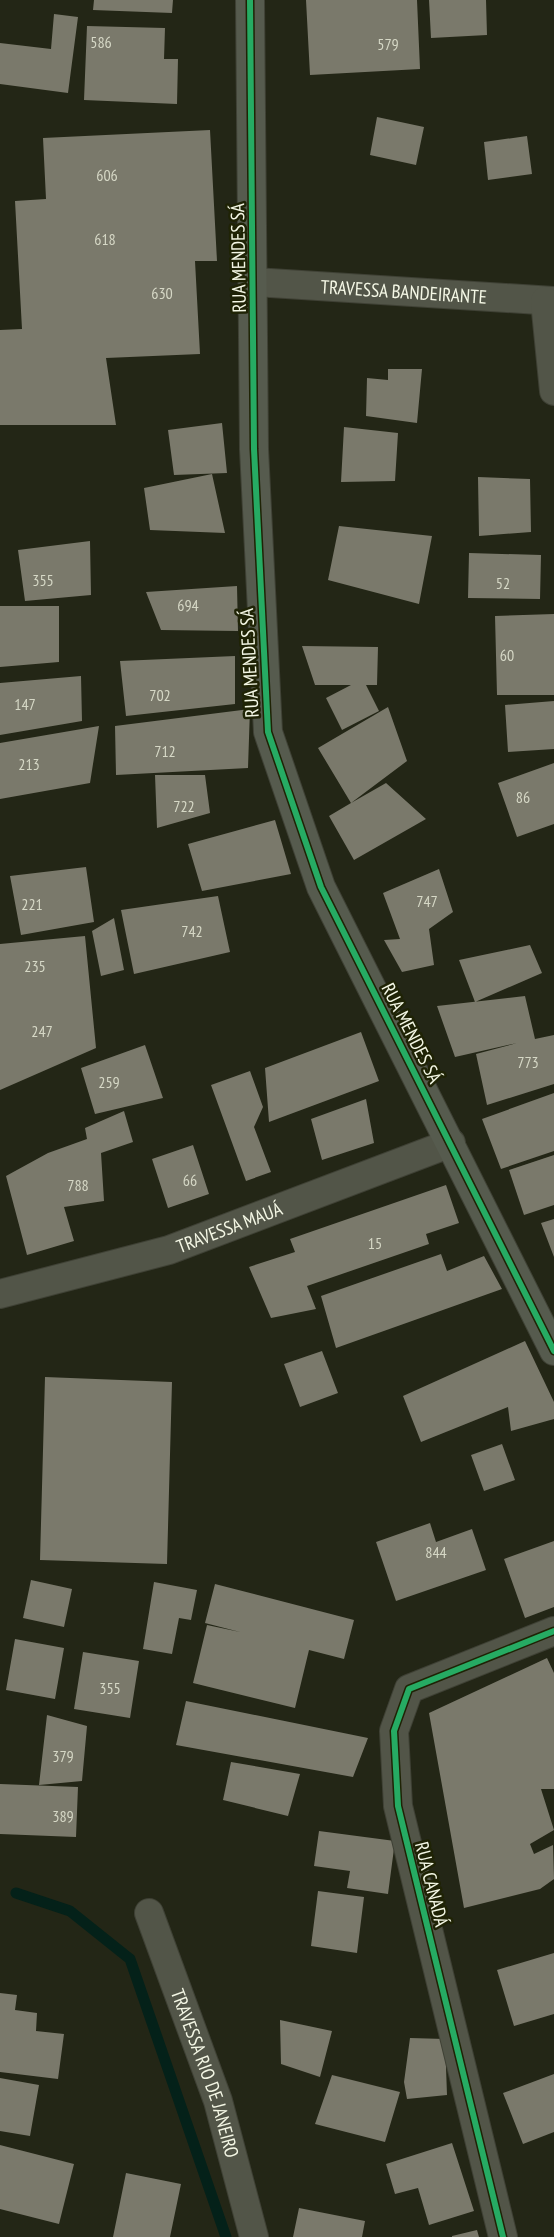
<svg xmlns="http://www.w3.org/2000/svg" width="554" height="2237" font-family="'PT Sans Narrow',sans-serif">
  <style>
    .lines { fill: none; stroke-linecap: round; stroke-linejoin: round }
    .stream { stroke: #042119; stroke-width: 11 }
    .building { fill: #7a796b }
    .street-casing { stroke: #3f4135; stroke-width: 30 }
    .secondary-casing { stroke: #3f4135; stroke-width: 30 }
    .street { stroke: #525548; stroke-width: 28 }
    .secondary { stroke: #565b4e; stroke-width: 28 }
    .cycleway-casing { stroke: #1f2305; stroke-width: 9 }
    .cycleway { stroke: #26ab63; stroke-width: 6 }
    .labels { text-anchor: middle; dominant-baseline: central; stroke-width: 5; stroke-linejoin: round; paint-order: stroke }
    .number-label { font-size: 16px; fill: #d6d8c6 }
    .street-label { font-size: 19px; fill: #f4f7e5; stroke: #1f2305 }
  </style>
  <rect width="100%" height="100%" fill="#232616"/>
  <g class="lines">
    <path class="stream" d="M 16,1893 L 70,1911 L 130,1959 L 226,2237"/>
  </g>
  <path class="building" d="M 94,0 L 173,0 L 172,13 L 93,10 Z
    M 306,0 L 417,0 L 420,69 L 310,75 Z
    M 429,0 L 486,0 L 487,35 L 431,38 Z
    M 54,14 L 78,17 L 68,93 L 0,84 L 0,43 L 51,49 Z
    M 87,26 L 165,28 L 164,59 L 178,59 L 177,104 L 84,100 Z
    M 377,117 L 424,127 L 416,165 L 370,155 Z
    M 210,130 L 217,261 L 195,261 L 200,354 L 106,358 L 116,425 L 0,425 L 0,330 L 22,329 L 15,201 L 46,199 L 43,138 Z
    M 527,136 L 532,174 L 488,180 L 484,142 Z
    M 388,369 L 422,369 L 417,423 L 366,416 L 367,378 L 388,380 Z
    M 222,423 L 227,473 L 174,475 L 168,430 Z
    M 344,427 L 398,433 L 395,481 L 341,482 Z
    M 212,474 L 225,533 L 150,530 L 144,488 Z
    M 478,477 L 530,479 L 531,532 L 479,536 Z
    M 339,526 L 432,536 L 419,604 L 328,580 Z
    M 90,541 L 91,595 L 25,601 L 18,550 Z
    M 469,553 L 541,555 L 540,599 L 468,598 Z
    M 237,586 L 238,631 L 161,630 L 146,592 Z
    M 0,606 L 59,606 L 59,662 L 0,667 Z
    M 554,614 L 554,695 L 497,695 L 495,616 Z
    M 302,646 L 378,647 L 377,685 L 366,685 L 379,711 L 342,730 L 326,698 L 351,685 L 315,685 Z
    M 235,656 L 235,704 L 126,716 L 120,661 Z
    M 81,676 L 82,721 L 0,735 L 0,683 Z
    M 554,701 L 554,749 L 508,752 L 505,705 Z
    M 388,707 L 407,761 L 351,803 L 386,783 L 426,819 L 354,860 L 329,816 L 351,803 L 318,748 Z
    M 250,709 L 248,768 L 116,775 L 115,726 Z
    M 99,726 L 90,783 L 0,799 L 0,743 Z
    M 554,763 L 554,824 L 517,837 L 498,783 Z
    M 155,775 L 205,775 L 210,813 L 157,828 Z
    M 275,820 L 291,874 L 202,891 L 188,844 Z
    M 86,867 L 94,922 L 21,935 L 10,876 Z
    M 439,869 L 453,912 L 429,929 L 434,965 L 402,972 L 384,940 L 400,939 L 383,893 Z
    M 218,896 L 230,952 L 134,974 L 121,910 Z
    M 114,918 L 124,970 L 101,976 L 92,931 Z
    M 85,936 L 96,1048 L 0,1090 L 0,944 Z
    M 530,945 L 542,973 L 475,1002 L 459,960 Z
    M 525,996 L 535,1039 L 554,1035 L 554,1084 L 487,1105 L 476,1054 L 517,1043 L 455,1057 L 437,1006 Z
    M 361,1032 L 379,1081 L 269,1122 L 265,1068 Z
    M 145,1045 L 163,1098 L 95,1114 L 81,1068 Z
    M 250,1071 L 263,1107 L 254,1127 L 271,1172 L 246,1181 L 211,1085 Z
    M 554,1093 L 554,1151 L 501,1169 L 482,1119 Z
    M 366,1099 L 374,1143 L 322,1160 L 311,1119 Z
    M 124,1111 L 133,1142 L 101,1153 L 104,1201 L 64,1207 L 74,1241 L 27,1255 L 6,1176 L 48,1153 L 87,1139 L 85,1128 Z
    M 193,1145 L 209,1194 L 168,1208 L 152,1159 Z
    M 554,1155 L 554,1205 L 524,1215 L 509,1170 Z
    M 446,1185 L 459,1223 L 426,1234 L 429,1244 L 307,1286 L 316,1309 L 271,1318 L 249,1267 L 295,1252 L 290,1239 Z
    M 554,1219 L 554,1257 L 541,1223 Z
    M 441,1254 L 447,1271 L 484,1256 L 502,1289 L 336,1348 L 321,1296 Z
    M 525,1341 L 554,1402 L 554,1419 L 511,1431 L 508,1407 L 421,1442 L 403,1396 Z
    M 322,1351 L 338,1393 L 300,1407 L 284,1364 Z
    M 45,1377 L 172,1382 L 167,1564 L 40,1560 Z
    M 502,1444 L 515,1480 L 484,1491 L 471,1455 Z
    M 430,1523 L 436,1542 L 472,1529 L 486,1570 L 396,1601 L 376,1542 Z
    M 554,1541 L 554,1607 L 525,1618 L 504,1559 Z
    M 31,1580 L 72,1589 L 64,1627 L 23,1618 Z
    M 154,1582 L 197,1590 L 191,1620 L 179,1618 L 172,1654 L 143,1649 Z
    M 215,1584 L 354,1620 L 344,1659 L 309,1650 L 295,1708 L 193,1683 L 207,1625 L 240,1632 L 205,1623 Z
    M 15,1639 L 64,1648 L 55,1699 L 6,1690 Z
    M 83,1652 L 139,1661 L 130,1718 L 74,1709 Z
    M 547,1658 L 554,1673 L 554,1789 L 541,1789 L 554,1830 L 530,1844 L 534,1854 L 553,1845 L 554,1879 L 540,1889 L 464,1908 L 429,1713 Z
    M 186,1701 L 368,1738 L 353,1777 L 176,1745 Z
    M 47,1715 L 87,1726 L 82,1781 L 39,1785 Z
    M 231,1762 L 300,1774 L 288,1816 L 223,1800 Z
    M 0,1784 L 78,1787 L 76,1837 L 0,1834 Z
    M 319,1831 L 395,1841 L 388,1894 L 347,1888 L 350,1871 L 314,1866 Z
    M 318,1891 L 364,1897 L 357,1953 L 311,1946 Z
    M 554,1953 L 554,2014 L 514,2026 L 497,1970 Z
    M 0,1993 L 17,1995 L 15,2010 L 37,2013 L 36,2031 L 64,2034 L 58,2079 L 0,2072 Z
    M 280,2020 L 332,2031 L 320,2077 L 281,2064 Z
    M 410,2038 L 445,2039 L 447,2095 L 407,2099 L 404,2082 Z
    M 554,2074 L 554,2132 L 523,2144 L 503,2093 Z
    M 332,2075 L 400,2092 L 385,2142 L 315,2124 Z
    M 0,2078 L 39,2085 L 30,2136 L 0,2131 Z
    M 452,2143 L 474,2211 L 429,2225 L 418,2188 L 395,2194 L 386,2164 Z
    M 0,2145 L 74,2164 L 59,2224 L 0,2209 Z
    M 126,2173 L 181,2184 L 170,2237 L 113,2237 Z
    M 299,2208 L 365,2221 L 362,2237 L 293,2237 Z
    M 477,2230 L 479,2237 L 452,2237 L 452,2236 Z"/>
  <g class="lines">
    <defs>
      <g id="street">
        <path id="s1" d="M 254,282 L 554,301"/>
        <path d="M 545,301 L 554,391"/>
        <path id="s2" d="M 0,1294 L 169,1250 L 451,1143"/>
        <path id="s3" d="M 149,1913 L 218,2101 L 254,2237"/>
        <path d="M 503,2237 L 398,1806 L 394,1731 L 409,1689 L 554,1631"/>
      </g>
      <path id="secondary" d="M 250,0 L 254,449 L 268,732 L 321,887 L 554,1351"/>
    </defs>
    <use href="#street" class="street-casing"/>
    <use href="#secondary" class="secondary-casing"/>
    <use href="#street" class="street"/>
    <use href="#secondary" class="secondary"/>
    <defs>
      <path id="cycleway" d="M 250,0 L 254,449 L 268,732 L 321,887 L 554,1351
        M 503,2237 L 398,1806 L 394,1731 L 409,1689 L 554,1631"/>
    </defs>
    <use href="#cycleway" class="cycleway-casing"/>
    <use href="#cycleway" class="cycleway"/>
  </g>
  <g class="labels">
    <g class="number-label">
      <text x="101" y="42">586</text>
      <text x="388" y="44">579</text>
      <text x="107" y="175">606</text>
      <text x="105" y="239">618</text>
      <text x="162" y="293">630</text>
      <text x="43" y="580">355</text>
      <text x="503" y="583">52</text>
      <text x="188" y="605">694</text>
      <text x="507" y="655">60</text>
      <text x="160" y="695">702</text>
      <text x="25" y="704">147</text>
      <text x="165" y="751">712</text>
      <text x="29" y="764">213</text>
      <text x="523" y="797">86</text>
      <text x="184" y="806">722</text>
      <text x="427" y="901">747</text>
      <text x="32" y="904">221</text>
      <text x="192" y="931">742</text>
      <text x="35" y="966">235</text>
      <text x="42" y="1031">247</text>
      <text x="528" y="1062">773</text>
      <text x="109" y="1082">259</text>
      <text x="190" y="1180">66</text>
      <text x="78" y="1185">788</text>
      <text x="375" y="1243">15</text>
      <text x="436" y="1552">844</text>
      <text x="110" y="1688">355</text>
      <text x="63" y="1756">379</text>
      <text x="63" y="1816">389</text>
    </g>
    <g class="street-label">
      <text transform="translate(238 258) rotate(-91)">RUA MENDES SÁ</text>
      <text stroke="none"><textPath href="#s1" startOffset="150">TRAVESSA BANDEIRANTE</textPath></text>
      <text transform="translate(249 663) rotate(-93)">RUA MENDES SÁ</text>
      <text transform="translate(412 1033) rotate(63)">RUA MENDES SÁ</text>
      <text stroke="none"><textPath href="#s2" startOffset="239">TRAVESSA MAUÁ</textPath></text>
      <text transform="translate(432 1884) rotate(76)">RUA CANADÁ</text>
      <text stroke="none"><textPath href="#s3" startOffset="170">TRAVESSA RIO DE JANEIRO</textPath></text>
    </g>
  </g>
</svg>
